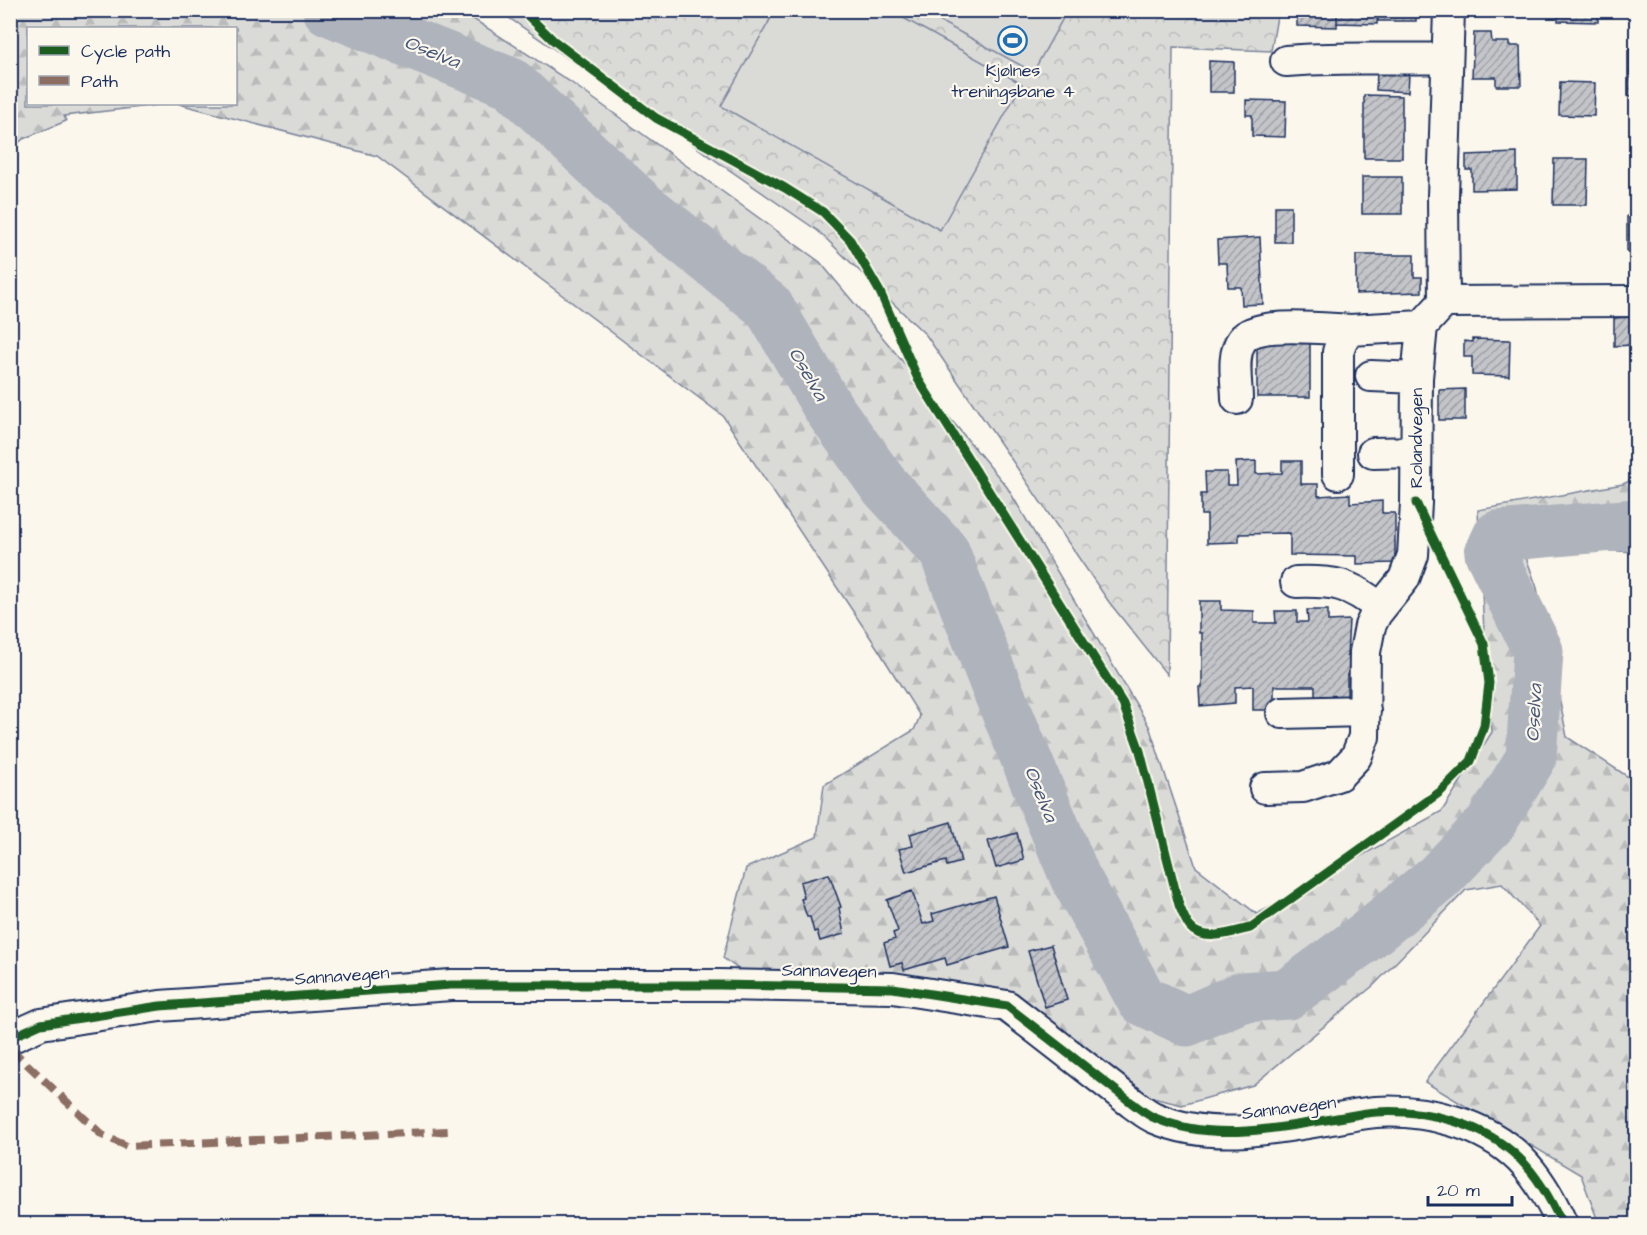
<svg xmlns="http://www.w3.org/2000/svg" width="1647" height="1235" font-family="'Architects Daughter',sans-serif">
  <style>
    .forest { fill: url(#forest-firs); stroke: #7a849a; stroke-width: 1.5 }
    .park { fill: url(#park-crowns); stroke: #7a849a; stroke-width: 1.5 }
    .garden { fill: #dadad7; stroke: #7a849a; stroke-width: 1.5 }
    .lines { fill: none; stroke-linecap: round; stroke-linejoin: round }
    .river { stroke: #afb3bb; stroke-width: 51 }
    .building { fill: url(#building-hatch); stroke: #1b2f5e; stroke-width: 1.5 }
    .minor-casing { stroke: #1b2f5e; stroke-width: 34 }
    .minor { stroke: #fbf7ec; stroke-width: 30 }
    .quiet { stroke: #8d6e63; stroke-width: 8; stroke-dasharray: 15 8; stroke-linecap: butt }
    .cycleway-casing { stroke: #fbf7ec; stroke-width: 13 }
    .cycleway { stroke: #1b5e20; stroke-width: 9 }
    .labels { text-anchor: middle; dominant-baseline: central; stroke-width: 4.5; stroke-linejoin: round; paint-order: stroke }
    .poi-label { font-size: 18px; fill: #1b2f5e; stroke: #fbf7ec }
    .street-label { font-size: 18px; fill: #1b2f5e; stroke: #fbf7ec }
    .water-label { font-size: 20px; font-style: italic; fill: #47577a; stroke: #fbf7ec }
  </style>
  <defs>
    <pattern id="forest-firs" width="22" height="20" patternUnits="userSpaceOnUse" patternTransform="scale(1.5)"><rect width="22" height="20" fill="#dadad7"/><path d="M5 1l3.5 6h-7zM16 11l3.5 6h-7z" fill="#babbbb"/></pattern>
    <pattern id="park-crowns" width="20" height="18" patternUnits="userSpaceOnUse" patternTransform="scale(1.5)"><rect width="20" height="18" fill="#dadad7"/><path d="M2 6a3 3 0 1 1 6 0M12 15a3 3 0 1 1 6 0" fill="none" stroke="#babbbb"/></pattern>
    <pattern id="building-hatch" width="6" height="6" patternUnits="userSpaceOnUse" patternTransform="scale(1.5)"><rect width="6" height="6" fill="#c3c5c9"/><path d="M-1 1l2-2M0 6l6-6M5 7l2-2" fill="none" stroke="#9ea0a6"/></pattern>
  </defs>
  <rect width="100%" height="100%" fill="#fbf7ec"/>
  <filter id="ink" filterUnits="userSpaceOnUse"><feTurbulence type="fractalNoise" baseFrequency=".0167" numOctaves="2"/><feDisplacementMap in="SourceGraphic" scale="12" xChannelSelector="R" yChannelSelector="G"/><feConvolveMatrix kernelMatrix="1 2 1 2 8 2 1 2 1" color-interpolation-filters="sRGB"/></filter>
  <g filter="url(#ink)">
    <path class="forest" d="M 11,11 L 461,11 L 569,81 L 820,262 L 1007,487 L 1149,726 L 1196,867 L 1257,914 L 1442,811 L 1492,732 L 1484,632 L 1478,510 L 1623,484 L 1636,478 L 1636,552 L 1522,546 L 1537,588 L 1567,737 L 1636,782 L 1636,1224 L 1599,1224 L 1581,1175 L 1425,1082 L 1540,926 L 1502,884 L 1466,890 L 1374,985 L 1253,1085 L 1182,1105 L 1082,1081 L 996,1019 L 923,1002 L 774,995 L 723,958 L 746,868 L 817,837 L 824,785 L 914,730 L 920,716 L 878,649 L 723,416 L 377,156 L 179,104 L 236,104 L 236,28 L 28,28 L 28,104 L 167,104 L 64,116 L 66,121 L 23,139 L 11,150 Z"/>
    <path class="park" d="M 499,11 L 1278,11 L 1271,51 L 1173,47 L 1167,675 L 1109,602 L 926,335 L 818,231 Z"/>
    <path class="garden" d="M 775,11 L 891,11 L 1022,84 L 940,230 L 721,106 Z
      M 921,11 L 1067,10 L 1067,11 L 1033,72 Z"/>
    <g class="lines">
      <path class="river" d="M 328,10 L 511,83 L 642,206 L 768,306 L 829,409 L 882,483 L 944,551 L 994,681 L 1075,877 L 1142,1000 L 1187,1021 L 1242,997 L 1288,994 L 1367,936 L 1439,877 L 1491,823 L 1531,758 L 1538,651 L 1490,553 L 1498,536 L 1636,524"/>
    </g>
    <path class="building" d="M 1297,10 L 1337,10 L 1337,27 L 1297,26 Z
      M 1337,10 L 1378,10 L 1377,24 L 1337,23 Z
      M 1378,10 L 1416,10 L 1416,21 L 1378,21 Z
      M 1558,10 L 1598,10 L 1598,22 L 1558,21 Z
      M 1474,33 L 1491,33 L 1492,42 L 1509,42 L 1509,46 L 1520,46 L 1521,86 L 1496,86 L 1496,77 L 1472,77 Z
      M 1628,50 L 1636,50 L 1636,96 L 1628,96 Z
      M 1209,61 L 1234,62 L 1234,92 L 1209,92 Z
      M 1377,72 L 1409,74 L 1408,92 L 1376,90 Z
      M 1560,82 L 1595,83 L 1594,116 L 1559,115 Z
      M 1364,95 L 1402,96 L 1402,158 L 1364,158 Z
      M 1246,100 L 1286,101 L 1285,137 L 1252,136 L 1252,115 L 1246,115 Z
      M 1630,151 L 1636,151 L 1636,251 L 1627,251 L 1627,216 L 1635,216 L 1635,187 L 1630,186 Z
      M 1517,153 L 1517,189 L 1472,190 L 1472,170 L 1466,170 L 1466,155 Z
      M 1554,159 L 1588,159 L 1587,205 L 1553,205 Z
      M 1362,177 L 1402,177 L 1402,214 L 1362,214 Z
      M 1275,206 L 1291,206 L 1291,242 L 1275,242 Z
      M 1260,237 L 1263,304 L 1242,305 L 1241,287 L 1228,287 L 1227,263 L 1218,263 L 1217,240 Z
      M 1356,255 L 1414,255 L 1414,277 L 1422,277 L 1422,292 L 1356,294 Z
      M 1633,317 L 1633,345 L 1614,346 L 1614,318 Z
      M 1472,339 L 1510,340 L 1509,376 L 1472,375 L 1472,357 L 1464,357 L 1464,341 L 1472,342 Z
      M 1257,340 L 1310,340 L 1310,397 L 1257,397 Z
      M 1465,389 L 1465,420 L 1439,420 L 1439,390 Z
      M 1256,461 L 1256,474 L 1282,473 L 1282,461 L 1301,461 L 1301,484 L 1318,484 L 1318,496 L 1350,494 L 1350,503 L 1382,501 L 1382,513 L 1395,513 L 1395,563 L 1357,564 L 1357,556 L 1290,555 L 1290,533 L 1239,534 L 1239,542 L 1207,543 L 1207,515 L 1201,515 L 1201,494 L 1206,494 L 1205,472 L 1227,472 L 1227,485 L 1237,485 L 1236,462 Z
      M 1199,601 L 1221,601 L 1221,610 L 1254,611 L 1254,623 L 1276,623 L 1275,611 L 1297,611 L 1297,622 L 1308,622 L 1307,610 L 1328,610 L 1328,621 L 1349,620 L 1347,656 L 1350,656 L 1350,675 L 1347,675 L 1347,697 L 1315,697 L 1315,686 L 1274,686 L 1274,710 L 1253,710 L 1253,686 L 1235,687 L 1235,703 L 1200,706 L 1199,687 L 1202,687 L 1202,633 L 1199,633 Z
      M 951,822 L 961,862 L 947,866 L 946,861 L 906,872 L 899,849 L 913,846 L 910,834 Z
      M 1017,833 L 1024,860 L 996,868 L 988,841 Z
      M 829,874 L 841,907 L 839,908 L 844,934 L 820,941 L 817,931 L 814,932 L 810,917 L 807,917 L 801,899 L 804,898 L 800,882 Z
      M 912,891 L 923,924 L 934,921 L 932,914 L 994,896 L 1009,947 L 947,965 L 945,958 L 904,970 L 902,963 L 890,966 L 884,943 L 895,939 L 893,933 L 898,931 L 887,900 Z
      M 1051,945 L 1067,1000 L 1045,1007 L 1028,951 Z"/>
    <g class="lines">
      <defs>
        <path id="minor" d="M 1286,61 C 1340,56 1393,60 1446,58
          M 1444,302 L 1636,301
          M 1371,376 L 1417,378
          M 1237,399 C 1237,382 1231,355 1242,340 C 1257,320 1326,329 1350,330
          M 1373,453 L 1416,452
          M 1338,474 L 1338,352 L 1342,341 L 1350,330 L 1422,326
          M 1296,582 C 1335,581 1349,583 1380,608
          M 1282,713 L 1365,711
          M 1265,788 L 1303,787 L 1339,775 L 1356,757 L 1364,737 L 1365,652 L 1370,626 L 1376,614 L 1404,579 L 1413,555 L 1416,503 L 1417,378 L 1422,326 L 1444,302 L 1443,196 L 1449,10
          M 10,1038 L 41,1024 L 160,1006 L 451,985 L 719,985 L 893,988 L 1007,1006 L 1132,1103 C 1139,1108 1147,1115 1155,1118 C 1211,1142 1274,1129 1331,1119 C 1346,1117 1361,1113 1376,1112 C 1426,1109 1484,1123 1520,1159 C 1538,1177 1552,1202 1562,1224"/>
      </defs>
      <use href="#minor" class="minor-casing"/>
      <use href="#minor" class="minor"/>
      <path class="quiet" d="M 10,1048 L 102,1135 L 127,1146 L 450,1131"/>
      <defs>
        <path id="cycleway" d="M 522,10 L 553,40 L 656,118 L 785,188 L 823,212 L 850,240 L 880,292 L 918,379 L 1123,704 L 1140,751 L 1179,905 C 1182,912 1185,921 1190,927 C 1203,943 1233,932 1250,928 L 1440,792 L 1471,761 L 1484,726 L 1489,683 L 1484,644 L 1416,503
          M 10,1038 L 41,1024 L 160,1006 L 451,985 L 719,985 L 893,988 L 1007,1006 L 1132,1103 C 1139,1108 1147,1115 1155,1118 C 1211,1142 1274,1129 1331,1119 C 1346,1117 1361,1113 1376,1112 C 1426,1109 1484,1123 1520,1159 C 1538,1177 1552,1202 1562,1224"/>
      </defs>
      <use href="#cycleway" class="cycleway-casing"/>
      <use href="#cycleway" class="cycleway"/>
    </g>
  </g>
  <defs>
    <symbol id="stadium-ring" viewBox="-11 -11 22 22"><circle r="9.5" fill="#fbf7ec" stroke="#1f6fb2" stroke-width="1.5"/><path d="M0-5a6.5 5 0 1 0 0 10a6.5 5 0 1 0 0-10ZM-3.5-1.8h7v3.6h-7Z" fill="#1f6fb2"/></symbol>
  </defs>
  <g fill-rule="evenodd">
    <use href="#stadium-ring" x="996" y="24" width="33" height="33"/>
  </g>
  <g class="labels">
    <g class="poi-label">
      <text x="1013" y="70">Kjølnes<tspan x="1013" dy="21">treningsbane 4</tspan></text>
    </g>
    <g class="street-label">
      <text transform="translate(1416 438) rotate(-90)">Rolandvegen</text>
      <text transform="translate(829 971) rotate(1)">Sannavegen</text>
      <text transform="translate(342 976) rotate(-4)">Sannavegen</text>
      <text transform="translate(1289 1108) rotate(-7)">Sannavegen</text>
    </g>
    <g class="water-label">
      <text transform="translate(432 52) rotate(22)">Oselva</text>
      <text transform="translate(808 374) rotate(60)">Oselva</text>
      <text transform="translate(1534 713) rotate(-87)">Oselva</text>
      <text transform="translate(1041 794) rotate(68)">Oselva</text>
    </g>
  </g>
  <rect width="1647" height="1235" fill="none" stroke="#fbf7ec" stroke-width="36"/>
  <rect x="18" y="18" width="1611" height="1199" fill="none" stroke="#1b2f5e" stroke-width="2" filter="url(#ink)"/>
  <rect x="27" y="27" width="210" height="78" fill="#fbf7ec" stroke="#a1a7b3" stroke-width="1.5"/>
  <rect x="39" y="46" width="30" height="9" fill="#1b5e20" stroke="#a1a7b3" stroke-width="1.5"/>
  <text x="81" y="57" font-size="18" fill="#1b2f5e">Cycle path</text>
  <rect x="39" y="76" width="30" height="9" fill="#8d6e63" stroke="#a1a7b3" stroke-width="1.5"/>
  <text x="81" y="87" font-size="18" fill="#1b2f5e">Path</text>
  <path d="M1428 1196v9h84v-9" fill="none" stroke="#1b2f5e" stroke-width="3"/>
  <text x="1437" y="1196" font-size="18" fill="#1b2f5e" stroke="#fbf7ec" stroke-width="4.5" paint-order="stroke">20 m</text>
</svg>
